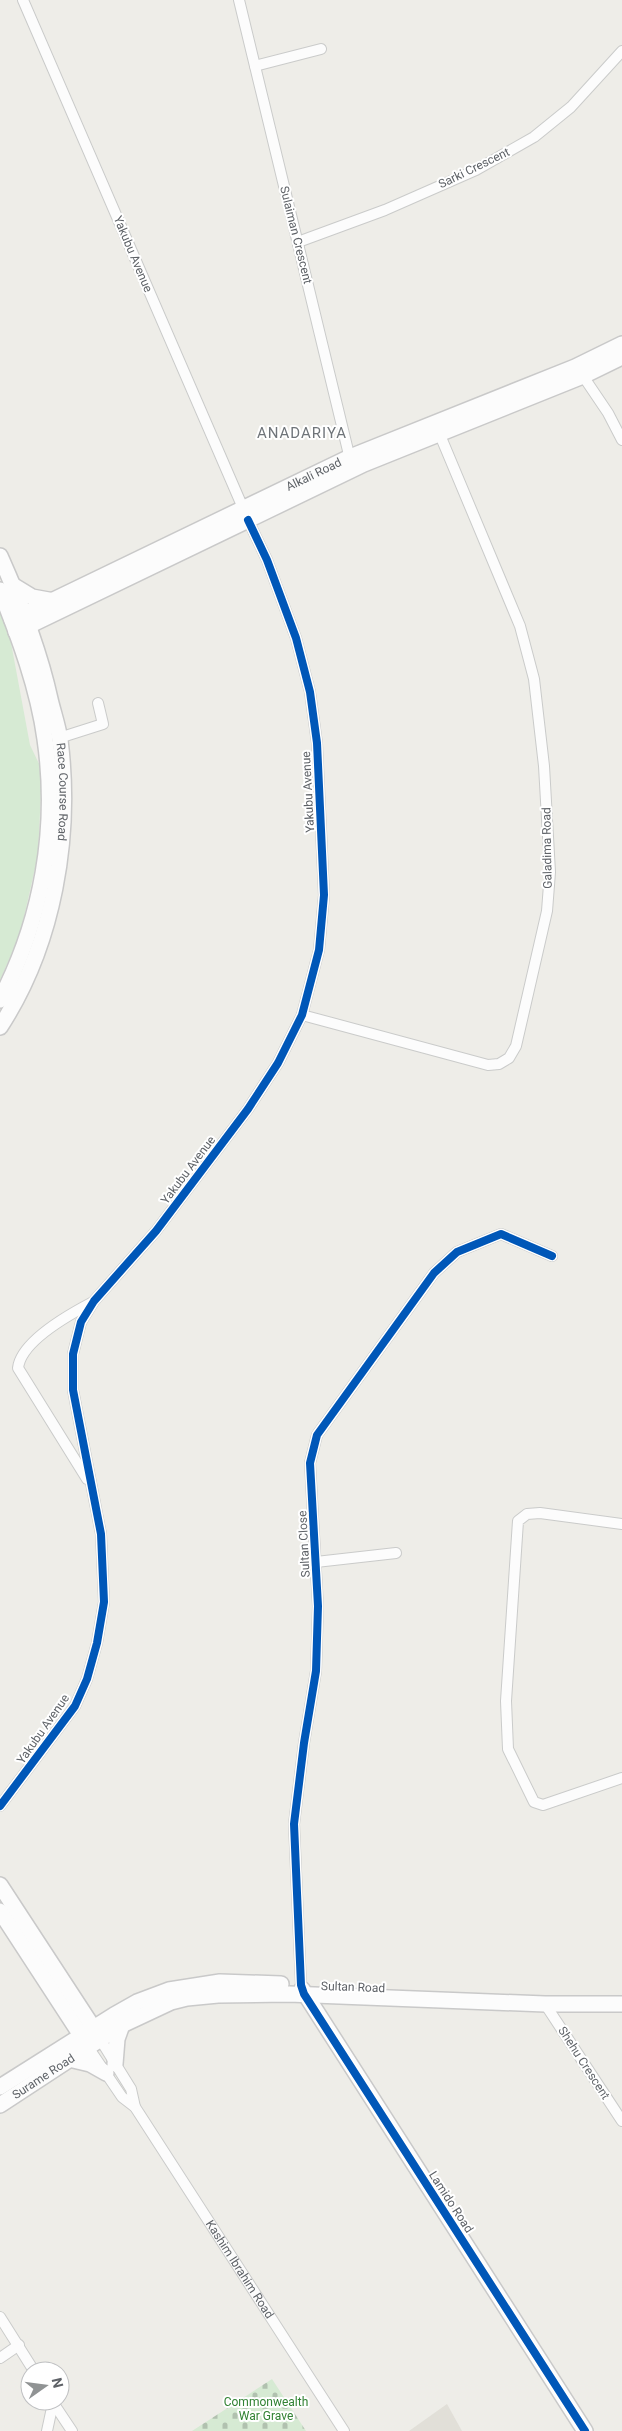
<svg xmlns="http://www.w3.org/2000/svg" width="622" height="2431" font-family="Roboto,sans-serif">
  <style>
    .education { fill: #e1dfd8 }
    .green { fill: #d6ead3 }
    .cemetery { fill: url(#cemetery-stones) }
    .lines { fill: none; stroke-linecap: round; stroke-linejoin: round }
    .street-casing { stroke: #cacbca; stroke-width: 12 }
    .secondary-casing { stroke: #c9c9c9; stroke-width: 18 }
    .street { stroke: #fcfcfc; stroke-width: 10 }
    .secondary { stroke: #fcfcfc; stroke-width: 15 }
    .cycleway-casing { stroke: #fff; stroke-width: 11 }
    .cycleway { stroke: #0057b8; stroke-width: 8 }
    .labels { text-anchor: middle; dominant-baseline: central; stroke-width: 4; stroke-linejoin: round; paint-order: stroke }
    .street-label { font-size: 12px; fill: #5e6267; stroke: #fff }
    .park-label { font-size: 12px; fill: #318233; stroke: #fff }
    .quarter-label { font-size: 15px; letter-spacing: 1px; fill: #6f7479; stroke: #fff }
  </style>
  <defs>
    <pattern id="cemetery-stones" width="16" height="16" patternUnits="userSpaceOnUse" patternTransform="scale(1.25)"><rect width="16" height="16" fill="#d6ead3"/><path d="M2 7V4a2 2 0 0 1 4 0v3zM10 15v-3a2 2 0 0 1 4 0v3z" fill="#b1c1af"/></pattern>
  </defs>
  <rect width="100%" height="100%" fill="#eeede8"/>
  <path class="education" d="M 447,2404 L 462,2431 L 409,2431 Z"/>
  <path class="green" d="M 0,611 L 9,632 L 30,745 L 42,770 L 38,855 L 20,935 L 0,980 Z"/>
  <path class="cemetery" d="M 272,2379 L 306,2431 L 192,2431 Z"/>
  <g class="lines">
    <defs>
      <g id="street">
        <path d="M 23,0 L 243,508"/>
        <path d="M 239,0 L 351,463"/>
        <path d="M 255,66 L 321,49"/>
        <path d="M 298,242 L 385,210 L 476,170 L 534,137 L 571,107 L 622,51"/>
        <path d="M 583,376 L 608,413 L 622,440"/>
        <path d="M 59,738 L 103,724 L 98,703"/>
        <path d="M 302,1015 L 488,1065 L 499,1064 L 509,1058 L 516,1046 L 547,911 L 550,872 L 544,766 L 534,679 L 520,626 L 440,435"/>
        <path d="M 87,1479 L 18,1368 C 21,1341 70,1314 93,1302"/>
        <path d="M 622,1524 L 540,1513 L 527,1514 L 518,1521 L 506,1701 L 508,1749 L 534,1802 L 543,1805 L 622,1778"/>
        <path d="M 316,1562 L 396,1553"/>
        <path d="M 0,1806 L 75,1706 L 87,1679 L 97,1643 L 104,1602 L 101,1534 L 73,1390 L 73,1354 L 81,1322 L 94,1301 L 156,1231 L 248,1109 L 278,1063 L 302,1015 L 319,950 L 324,895 L 317,743 L 310,692 L 296,638 L 267,560 L 248,520"/>
        <path d="M 301,1985 L 294,1824 L 304,1743 L 316,1671 L 318,1606 L 310,1463 L 317,1435 L 434,1273 L 457,1252 L 501,1234 L 552,1256"/>
        <path d="M 545,2004 L 622,2121"/>
        <path d="M 100,2039 L 131,2089 L 135,2107"/>
        <path id="s1" d="M 88,2047 L 122,2097 L 135,2107 L 344,2431"/>
        <path d="M 0,2317 L 34,2371"/>
        <path d="M 0,2358 L 19,2345"/>
        <path d="M 52,2401 L 72,2431"/>
        <path d="M 47,2431 L 53,2403"/>
      </g>
      <g id="secondary">
        <path id="s2" d="M 0,556 C 21,603 39,649 50,699 C 53,712 58,726 60,740 C 72,837 54,944 0,1027"/>
        <path d="M 14,586 L 32,597 L 54,601"/>
        <path d="M 0,590 C 19,637 38,688 45,739 C 58,828 42,920 0,1000"/>
        <path id="s3" d="M 12,620 L 350,457 L 575,367 L 622,344"/>
        <path d="M 16,632 L 364,464 L 583,376 L 622,357"/>
        <path d="M 0,1885 L 98,2035"/>
        <path d="M 0,1911 L 86,2043"/>
        <path d="M 302,1989 L 585,2431"/>
        <path d="M 69,2059 L 90,2064 L 106,2073"/>
        <path d="M 115,2064 L 117,2039 L 122,2025"/>
        <path d="M 0,2087 L 114,2015 L 137,2002 L 169,1990 L 220,1982 L 281,1984"/>
        <path id="s4" d="M 0,2105 L 122,2025 L 171,2002 L 187,1998 L 218,1995 L 289,1994 L 545,2004 L 622,2004"/>
      </g>
    </defs>
    <use href="#street" class="street-casing"/>
    <use href="#secondary" class="secondary-casing"/>
    <use href="#street" class="street"/>
    <use href="#secondary" class="secondary"/>
    <defs>
      <path id="cycleway" d="M 552,1256 L 501,1234 L 457,1252 L 434,1273 L 317,1435 L 310,1463 L 318,1606 L 316,1671 L 304,1743 L 294,1824 L 301,1985 L 304,1994 L 585,2431
        M 0,1806 L 75,1706 L 87,1679 L 97,1643 L 104,1602 L 101,1534 L 73,1390 L 73,1354 L 81,1322 L 94,1301 L 156,1231 L 248,1109 L 278,1063 L 302,1015 L 319,950 L 324,895 L 317,743 L 310,692 L 296,638 L 267,560 L 248,520"/>
    </defs>
    <use href="#cycleway" class="cycleway-casing"/>
    <use href="#cycleway" class="cycleway"/>
  </g>
  <g class="labels">
    <g class="street-label">
      <text transform="translate(474 168) rotate(-26)">Sarki Crescent</text>
      <text transform="translate(296 235) rotate(76)">Sulaiman Crescent</text>
      <text transform="translate(133 254) rotate(67)">Yakubu Avenue</text>
      <text stroke="none"><textPath href="#s3" startOffset="335">Alkali Road</textPath></text>
      <text stroke="none"><textPath href="#s2" startOffset="246">Race Course Road</textPath></text>
      <text transform="translate(308 792) rotate(-93)">Yakubu Avenue</text>
      <text transform="translate(547 848) rotate(-91)">Galadima Road</text>
      <text transform="translate(188 1170) rotate(-53)">Yakubu Avenue</text>
      <text transform="translate(304 1544) rotate(-93)">Sultan Close</text>
      <text transform="translate(43 1729) rotate(-55)">Yakubu Avenue</text>
      <text transform="translate(353 1987) rotate(2)">Sultan Road</text>
      <text transform="translate(584 2063) rotate(57)">Shehu Crescent</text>
      <text stroke="none"><textPath href="#s4" startOffset="52">Surame Road</textPath></text>
      <text transform="translate(451 2202) rotate(57)">Lamido Road</text>
      <text stroke="none"><textPath href="#s1" startOffset="270">Kashim Ibrahim Road</textPath></text>
    </g>
    <g class="park-label">
      <text x="266" y="2402">Commonwealth<tspan x="266" dy="14">War Grave</tspan></text>
    </g>
    <g class="quarter-label">
      <text x="302" y="433">ANADARIYA</text>
    </g>
  </g>
  <g transform="translate(45 2386) rotate(76)"><circle r="24" fill="#ffffff" stroke="#bfc0c2"/>
  <path d="M0-4L9 19L0 12L-9 19Z" fill="#909394"/>
  <text y="-8" font-size="14" font-weight="bold" text-anchor="middle" fill="#5e6267">N</text>
  </g>
</svg>
